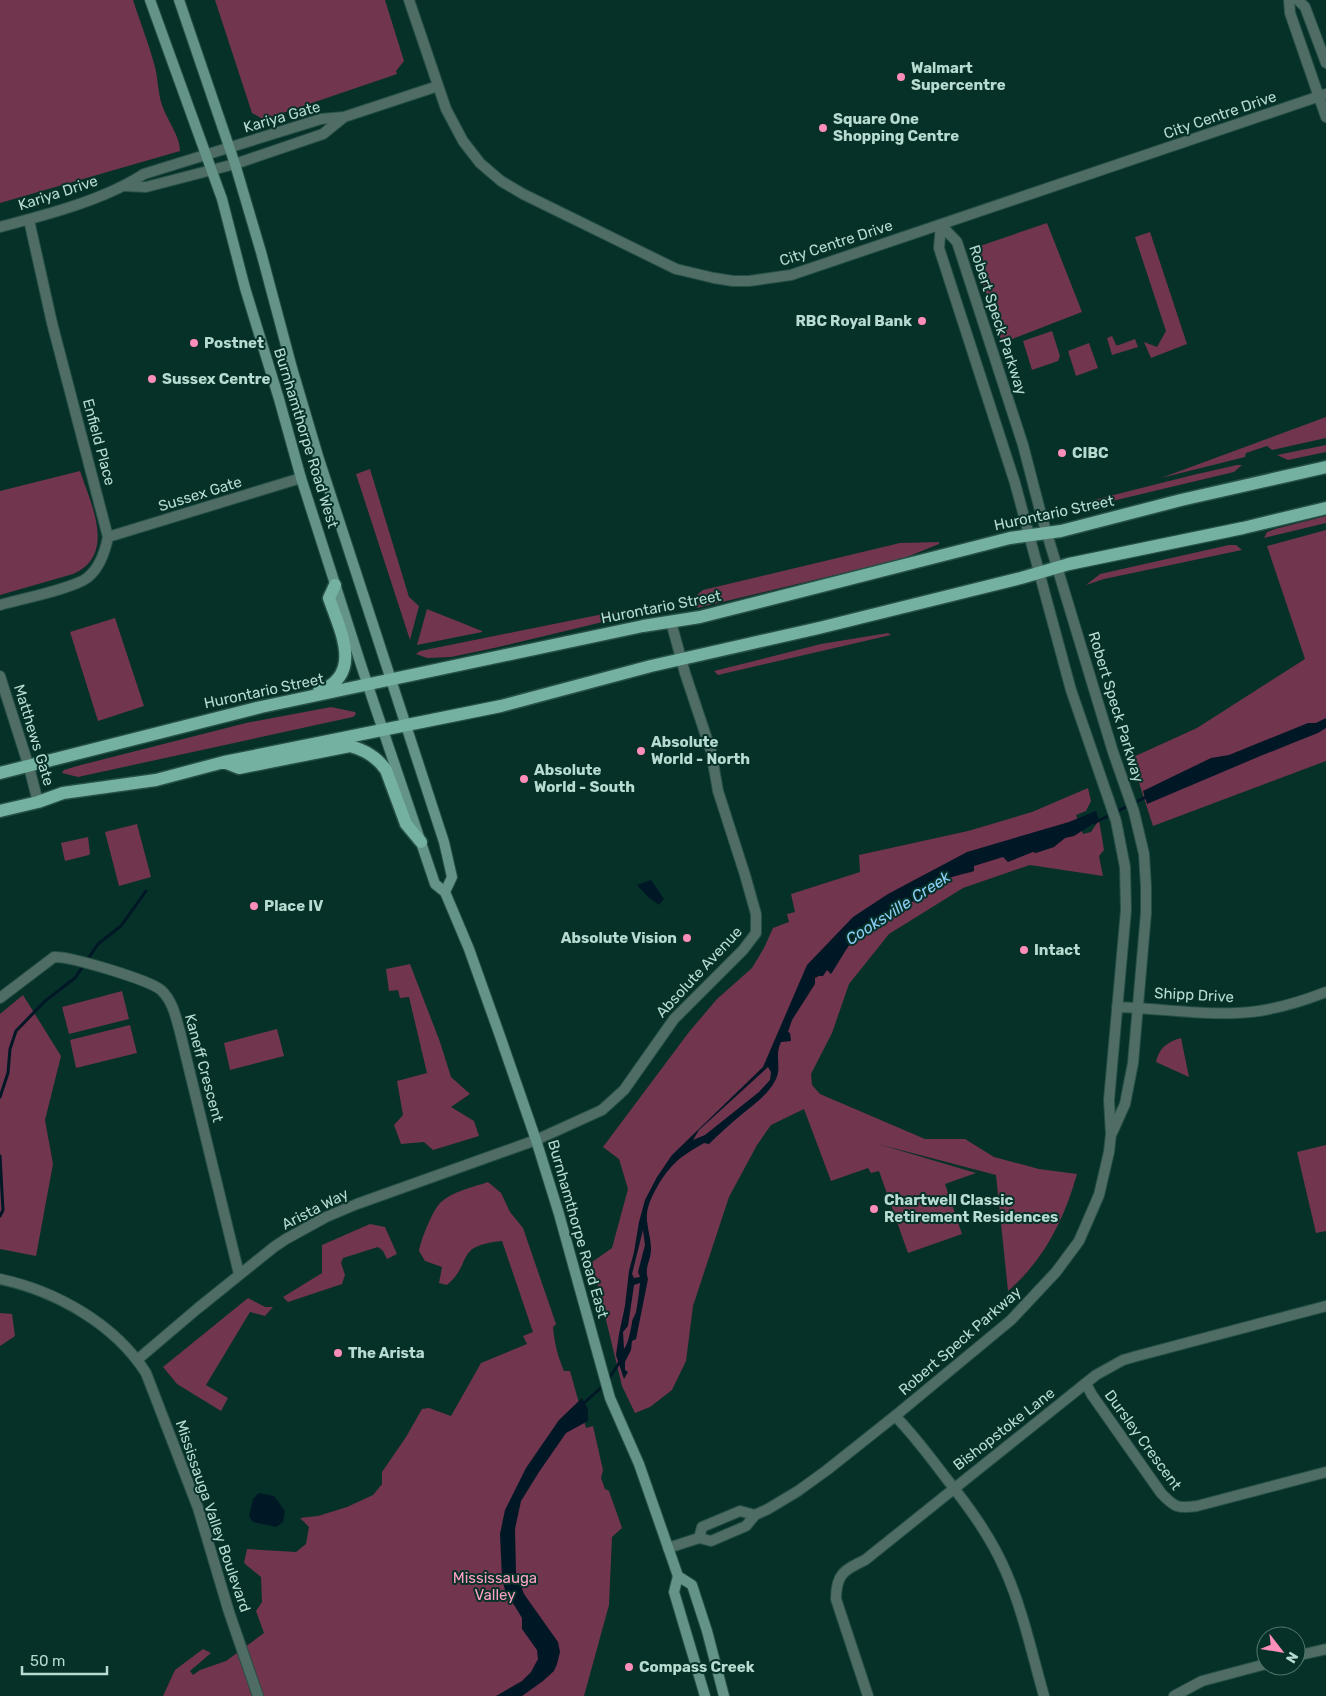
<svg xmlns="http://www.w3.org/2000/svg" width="1326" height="1696" font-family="Rubik,sans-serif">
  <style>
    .green { fill: #71354e }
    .water { fill: #001726; fill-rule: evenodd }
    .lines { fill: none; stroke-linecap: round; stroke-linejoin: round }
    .stream { stroke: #001726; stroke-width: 3 }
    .minor-casing { stroke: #265046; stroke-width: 12 }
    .tertiary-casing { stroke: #265046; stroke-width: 12 }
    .secondary-casing { stroke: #265046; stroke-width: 12 }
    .primary-casing { stroke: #265046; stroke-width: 15 }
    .minor { stroke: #506d65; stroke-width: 10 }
    .tertiary { stroke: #506d65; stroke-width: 10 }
    .secondary { stroke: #649387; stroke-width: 10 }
    .primary { stroke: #74b1a1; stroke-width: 12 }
    .poi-dot { fill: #ff8ebb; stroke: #063128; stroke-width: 2 }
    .labels { text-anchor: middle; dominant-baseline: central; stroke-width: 4; stroke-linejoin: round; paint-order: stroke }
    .poi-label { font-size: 15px; font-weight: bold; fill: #b7dbd0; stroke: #063128; text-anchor: start }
    .street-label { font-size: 15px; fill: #b7dbd0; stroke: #063128 }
    .park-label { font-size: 15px; fill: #fea1c4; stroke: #063128 }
    .water-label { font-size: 16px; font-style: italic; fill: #8bcdf5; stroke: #063128 }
  </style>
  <rect width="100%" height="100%" fill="#063128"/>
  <path class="green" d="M 0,0 L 133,0 C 140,22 149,44 155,67 C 158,79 158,93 162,105 C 167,120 180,136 180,151 L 0,203 Z
    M 215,0 L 385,0 L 404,61 L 396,71 L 397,74 L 268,118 L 261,118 L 252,113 Z
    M 1047,223 L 1082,312 L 1002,343 L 974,257 L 974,248 Z
    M 1150,232 L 1187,344 L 1151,358 L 1144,342 L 1157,347 L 1166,331 L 1135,237 Z
    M 1052,331 L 1060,356 L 1058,361 L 1032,370 L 1023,341 Z
    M 1112,336 L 1116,345 L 1119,345 L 1135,339 L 1138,347 L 1112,355 L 1107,338 Z
    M 1089,343 L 1098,368 L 1076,376 L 1068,351 Z
    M 1326,417 L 1326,438 L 1272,450 L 1267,446 L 1246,453 L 1245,457 L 1161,478 Z
    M 1326,445 L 1326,452 L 1288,460 L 1277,455 Z
    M 1237,465 L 1242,465 L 1234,472 L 1087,507 L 1070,506 L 1193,475 Z
    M 370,469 L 409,597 L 419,606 L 410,640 L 356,474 Z
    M 80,471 C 91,504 117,555 73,574 L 0,595 L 0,491 Z
    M 1326,516 L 1326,523 L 1264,538 L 1267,532 L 1275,529 Z
    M 1326,530 L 1326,761 L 1153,826 L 1131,758 L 1197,728 L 1305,659 L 1267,546 Z
    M 939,542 L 939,544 L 902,559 L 697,608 L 694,601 L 698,594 L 703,590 L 900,543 Z
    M 1229,545 L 1236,545 L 1242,550 L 1104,579 L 1086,585 L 1100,574 Z
    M 427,609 L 482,631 L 482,632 L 417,645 Z
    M 623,610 L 632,615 L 494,648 L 451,657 L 427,658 L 416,654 L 420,651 Z
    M 115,618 L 144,706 L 98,721 L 70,632 Z
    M 888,633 L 891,635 L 718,675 L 714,671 L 821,644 Z
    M 331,707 L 355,712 L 356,714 L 353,717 L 78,777 L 62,773 L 64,770 L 77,766 L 246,723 Z
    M 1088,788 L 1091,801 L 1086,811 L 1076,815 L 1083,834 L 1091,832 L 1099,820 L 1104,850 L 1099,856 L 1103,876 L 1030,865 L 963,888 L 889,934 L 849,984 L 832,1033 L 811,1074 L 812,1085 L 820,1094 L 925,1139 L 965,1139 L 994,1157 L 1039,1169 L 1077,1174 C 1064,1220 1044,1260 1008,1291 L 996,1175 L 878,1144 L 976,1173 L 945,1184 L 962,1234 L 908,1253 L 879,1171 L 871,1173 L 868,1168 L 831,1181 L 804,1109 L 771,1125 L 757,1145 L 729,1197 L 693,1306 L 686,1361 L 672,1390 L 650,1407 L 635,1413 L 622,1386 L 592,1262 L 612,1248 L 628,1189 L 619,1159 L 603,1147 L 689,1032 L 717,999 L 752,968 L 764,948 L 773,928 L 789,922 L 787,914 L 795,912 L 791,894 L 860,872 L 859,855 L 968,831 L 1032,812 Z
    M 137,824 L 151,877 L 119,886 L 105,832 Z
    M 88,837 L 90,853 L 89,855 L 65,861 L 61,843 Z
    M 410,964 L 440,1042 L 451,1077 L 470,1094 L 451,1107 L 474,1121 L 479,1136 L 433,1150 L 424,1142 L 401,1144 L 394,1125 L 403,1115 L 397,1081 L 427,1073 L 409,997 L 400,998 L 398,990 L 389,991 L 386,969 Z
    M 122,991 L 129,1019 L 69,1034 L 62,1007 Z
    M 23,995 L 61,1056 L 45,1120 L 53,1164 L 36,1256 L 0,1249 L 0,1014 Z
    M 130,1025 L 137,1053 L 76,1068 L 70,1040 Z
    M 277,1029 L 284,1056 L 230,1070 L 224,1043 Z
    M 1181,1038 L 1189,1077 L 1156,1062 C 1159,1048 1167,1042 1181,1038 Z
    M 1326,1145 L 1326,1231 L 1316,1233 L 1297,1152 Z
    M 488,1182 L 501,1193 L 510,1212 L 523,1228 L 556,1324 L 553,1327 C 554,1342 558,1357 564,1371 L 570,1371 L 586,1428 L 593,1426 L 603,1470 L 601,1478 L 605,1489 L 609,1491 L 622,1528 L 612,1537 L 609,1605 L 584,1696 L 163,1696 L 175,1670 L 203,1649 L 211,1653 L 190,1671 L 193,1675 L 200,1670 L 226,1661 L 264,1633 L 256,1611 L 262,1602 L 261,1577 L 244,1563 L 247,1549 L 296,1552 L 306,1544 L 309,1527 L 300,1518 L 318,1516 L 347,1507 L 373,1495 L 382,1484 L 382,1472 L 406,1437 L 422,1409 L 429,1408 L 451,1416 L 481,1363 L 527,1344 L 523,1336 L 533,1332 L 502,1241 C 453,1246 474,1262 447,1285 L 439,1283 L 442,1267 L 425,1261 L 419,1251 C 421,1239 432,1212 440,1203 C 451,1192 473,1187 488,1182 Z
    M 370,1224 L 385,1227 L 397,1254 L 387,1259 L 383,1251 L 378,1247 L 343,1258 L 341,1263 L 345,1275 L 342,1284 L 288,1302 L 283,1297 L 322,1273 L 322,1245 Z
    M 248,1298 L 265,1307 L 273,1307 L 265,1316 L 250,1312 L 206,1385 L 228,1398 L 221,1411 L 177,1384 L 163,1367 Z
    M 0,1313 L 12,1314 L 15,1336 L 0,1346 Z"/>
  <path class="water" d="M 1326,718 L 1326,728 L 1318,733 C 1261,755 1204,780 1147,804 L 1143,791 L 1211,758 L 1229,755 L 1308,723 L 1316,723 Z
    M 1096,811 L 1099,820 L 1074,836 L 1065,838 L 1054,847 L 1036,853 L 1033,852 L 1008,862 L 1003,857 L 974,866 L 974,871 C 959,876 937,877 930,894 C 906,904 881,916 861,932 C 848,943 840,961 831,974 L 827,970 L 823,976 L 819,976 L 815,978 L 815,984 L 792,1020 L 788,1032 L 790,1033 L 791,1041 L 781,1042 C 774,1057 782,1066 776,1079 C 769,1094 753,1105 741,1115 C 730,1124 719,1134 709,1144 L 704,1143 C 694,1149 683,1155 675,1163 C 664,1173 648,1199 647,1214 C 646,1225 651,1237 651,1249 C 651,1261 644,1267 648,1279 L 636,1339 L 632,1341 L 631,1350 L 625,1362 L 625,1370 L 628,1372 L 624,1379 L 616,1355 L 619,1334 L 625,1306 L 629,1271 L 634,1252 L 639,1222 L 645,1200 L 657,1177 L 672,1155 L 763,1067 L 807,965 L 853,917 L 888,894 L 967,852 L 1069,822 ZM 768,1067 L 771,1072 L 770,1080 L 759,1092 L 705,1135 L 693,1140 L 699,1130 ZM 643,1230 L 645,1245 L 638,1272 L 640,1277 L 634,1278 L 632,1274 ZM 640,1283 C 639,1292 638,1302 636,1312 C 635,1316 632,1319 632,1323 C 630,1332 629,1342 624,1349 L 623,1332 L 628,1326 L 634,1285 Z
    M 651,880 L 664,899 L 659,905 L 648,897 L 637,885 Z
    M 582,1398 L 588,1409 L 588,1421 L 566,1433 L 539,1472 L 521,1501 L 515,1529 L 516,1573 L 524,1594 L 558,1642 L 560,1652 L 557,1664 L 554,1671 L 543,1681 L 522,1696 L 496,1696 L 522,1681 L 531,1672 L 538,1659 L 537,1650 L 522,1629 L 522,1618 L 505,1590 L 502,1578 L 500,1534 L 505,1510 L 526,1468 L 559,1420 Z
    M 259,1493 L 274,1496 L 285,1511 L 283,1522 L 276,1527 L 253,1522 L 249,1516 L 253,1499 Z"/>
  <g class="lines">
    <path class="stream" d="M 1094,823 L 1148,796
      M 0,1097 L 8,1073 L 10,1049 L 16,1031 L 45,1001 L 75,978 L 98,944 L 121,926 L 146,891
      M 0,1156 L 3,1210 L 0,1216
      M 608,1380 L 621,1360
      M 583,1404 L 604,1385"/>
    <defs>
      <path id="minor" d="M 1289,0 L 1290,13 L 1319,97
        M 1298,0 L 1305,7 L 1326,63
        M 125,186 L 146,187 L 235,164 L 323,134 L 344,117
        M 0,227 C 46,215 104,200 144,174 L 321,119 L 344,117 L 438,86
        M 108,537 L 301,478
        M 0,605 C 20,599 72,589 87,578 C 100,568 105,552 108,537 L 52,323 L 29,220
        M 0,676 L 29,767 L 38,802
        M 0,998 L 54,957 C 70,956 149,980 161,990 C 173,1001 176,1018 180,1032 L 239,1274
        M 1117,1007 C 1157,1008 1197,1015 1237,1013 C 1267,1012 1298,1003 1326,992
        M 137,1360 L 197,1309 L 274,1247 L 286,1239 L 326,1217 L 357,1204 L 536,1140 L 602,1110 L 624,1090 L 674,1019 L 743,950 L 756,933 L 756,914 L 745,875 L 718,791 L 711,751 L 685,673 L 671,622
        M 1086,1384 L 1092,1395 L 1161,1493 C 1174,1507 1178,1509 1197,1506 L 1326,1472
        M 895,1416 C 914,1435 930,1457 946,1478 C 969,1507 991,1537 1006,1572 C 1023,1611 1032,1654 1044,1696
        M 1296,1656 L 1326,1649
        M 868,1696 L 836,1599 C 836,1574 844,1570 865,1560 L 1096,1375 L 1123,1360 L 1137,1356 L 1326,1306
        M 1174,1696 L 1202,1681 L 1266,1664"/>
      <path id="tertiary" d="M 409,0 L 446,109 L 463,141 L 480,163 L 501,181 L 523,194 L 676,269 L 714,278 L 733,281 L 749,281 L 791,275 L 1326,94
        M 1319,97 L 1326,117
        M 941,225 L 957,242 L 1023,445 L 1041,514 L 1113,752 L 1134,812 L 1144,854 L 1146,887 L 1146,913 L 1133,1063 L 1125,1104 L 1112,1133
        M 0,1279 C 56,1291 115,1324 146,1373 L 198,1508 L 229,1612 L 258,1696
        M 699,1538 L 702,1527 L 740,1511 L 755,1515
        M 668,1548 L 699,1538 L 711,1541 L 746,1526 L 755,1515 L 768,1509 L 798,1491 L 827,1470 L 895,1416 L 1011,1320 L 1056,1272 L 1079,1241 L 1099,1195 L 1109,1152 L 1111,1134 L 1109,1100 L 1126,910 L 1125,867 L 1116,821 L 1071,690 L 1015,483 L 939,248 L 941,225"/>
      <path id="secondary" d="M 150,0 L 222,199 L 245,288 L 279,399 L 301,478 L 362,668 L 435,884 L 445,892 L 469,949 L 500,1036 L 536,1140 L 559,1214 L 610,1398 L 639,1464 L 678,1576 L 674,1592 L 705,1696
        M 179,0 L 235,164 L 261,252 L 292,368 L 318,456 L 444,842 L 452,877 L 445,892
        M 678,1576 L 692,1585 L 707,1631 L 724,1696"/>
      <path id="primary" d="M 319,691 C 364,675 340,630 329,598 L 335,585
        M 224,762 L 239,768 L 350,746 C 365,750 377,757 386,770 L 406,824 L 421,842
        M 0,773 L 261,707 L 643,626 L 700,617 L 971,548 L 1010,538 L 1061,531 L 1181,500 L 1326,467
        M 0,811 L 38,802 L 63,793 L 156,780 L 224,762 L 501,706 L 651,666 L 819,628 L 1021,578 L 1069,564 L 1243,528 L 1326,508"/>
    </defs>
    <use href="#minor" class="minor-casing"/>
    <use href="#tertiary" class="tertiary-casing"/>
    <use href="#secondary" class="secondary-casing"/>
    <use href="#primary" class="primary-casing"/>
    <use href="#minor" class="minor"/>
    <use href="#tertiary" class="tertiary"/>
    <use href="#secondary" class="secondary"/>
    <use href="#primary" class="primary"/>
  </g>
  <g class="poi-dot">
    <circle cx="901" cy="77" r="5"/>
    <circle cx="823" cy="128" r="5"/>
    <circle cx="922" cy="321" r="5"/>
    <circle cx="194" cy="343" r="5"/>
    <circle cx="152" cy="379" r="5"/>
    <circle cx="1062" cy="453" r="5"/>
    <circle cx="641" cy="751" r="5"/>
    <circle cx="524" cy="779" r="5"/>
    <circle cx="254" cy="906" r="5"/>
    <circle cx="687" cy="938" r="5"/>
    <circle cx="1024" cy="950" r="5"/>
    <circle cx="874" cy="1209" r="5"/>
    <circle cx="338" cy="1353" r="5"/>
    <circle cx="629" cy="1667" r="5"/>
  </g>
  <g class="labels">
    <g class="poi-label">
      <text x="911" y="68">Walmart<tspan x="911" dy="17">Supercentre</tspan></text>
      <text x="833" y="119">Square One<tspan x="833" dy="17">Shopping Centre</tspan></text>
      <text x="912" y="321" text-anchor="end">RBC Royal Bank</text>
      <text x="204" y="343">Postnet</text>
      <text x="162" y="379">Sussex Centre</text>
      <text x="1072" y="453">CIBC</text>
      <text x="651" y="742">Absolute<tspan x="651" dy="17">World - North</tspan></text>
      <text x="534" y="770">Absolute<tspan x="534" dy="17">World - South</tspan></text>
      <text x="264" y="906">Place IV</text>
      <text x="677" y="938" text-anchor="end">Absolute Vision</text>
      <text x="1034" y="950">Intact</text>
      <text x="884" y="1200">Chartwell Classic<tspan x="884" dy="17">Retirement Residences</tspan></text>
      <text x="348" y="1353">The Arista</text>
      <text x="639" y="1667">Compass Creek</text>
    </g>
    <g class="street-label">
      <text transform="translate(1220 115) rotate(-19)">City Centre Drive</text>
      <text transform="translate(282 117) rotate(-16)">Kariya Gate</text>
      <text transform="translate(58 193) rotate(-18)">Kariya Drive</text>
      <text transform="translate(836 243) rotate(-18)">City Centre Drive</text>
      <text transform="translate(998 320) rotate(72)">Robert Speck Parkway</text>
      <text transform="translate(306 438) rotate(73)">Burnhamthorpe Road West</text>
      <text transform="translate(99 442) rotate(75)">Enfield Place</text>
      <text transform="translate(200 494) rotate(-17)">Sussex Gate</text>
      <text transform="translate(1054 513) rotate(-12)">Hurontario Street</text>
      <text transform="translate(661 607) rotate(-11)">Hurontario Street</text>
      <text transform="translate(264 691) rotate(-12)">Hurontario Street</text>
      <text transform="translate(1116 707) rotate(73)">Robert Speck Parkway</text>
      <text transform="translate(34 735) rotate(73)">Matthews Gate</text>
      <text transform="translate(699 972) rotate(-47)">Absolute Avenue</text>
      <text transform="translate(1194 995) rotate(3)">Shipp Drive</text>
      <text transform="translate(204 1068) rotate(75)">Kaneff Crescent</text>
      <text transform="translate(315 1209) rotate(-27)">Arista Way</text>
      <text transform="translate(578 1229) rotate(74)">Burnhamthorpe Road East</text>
      <text transform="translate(960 1341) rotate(-41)">Robert Speck Parkway</text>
      <text transform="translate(1004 1429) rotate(-38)">Bishopstoke Lane</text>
      <text transform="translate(1143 1440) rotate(54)">Dursley Crescent</text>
      <text transform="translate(213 1516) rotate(71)">Mississauga Valley Boulevard</text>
    </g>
    <g class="park-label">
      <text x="495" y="1578">Mississauga<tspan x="495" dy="17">Valley</tspan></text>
    </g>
    <g class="water-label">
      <text transform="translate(898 908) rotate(-33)">Cooksville Creek</text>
    </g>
  </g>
  <g transform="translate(1281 1651) rotate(121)"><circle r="24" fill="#063128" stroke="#4d756b"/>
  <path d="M0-4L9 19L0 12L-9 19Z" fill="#ff8ebb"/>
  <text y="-8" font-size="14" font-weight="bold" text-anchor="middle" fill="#b7dbd0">N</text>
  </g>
  <path d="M22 1666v8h85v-8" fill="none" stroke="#b7dbd0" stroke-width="2.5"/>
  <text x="30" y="1666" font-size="15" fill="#b7dbd0" stroke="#063128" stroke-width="4" paint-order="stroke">50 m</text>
</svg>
